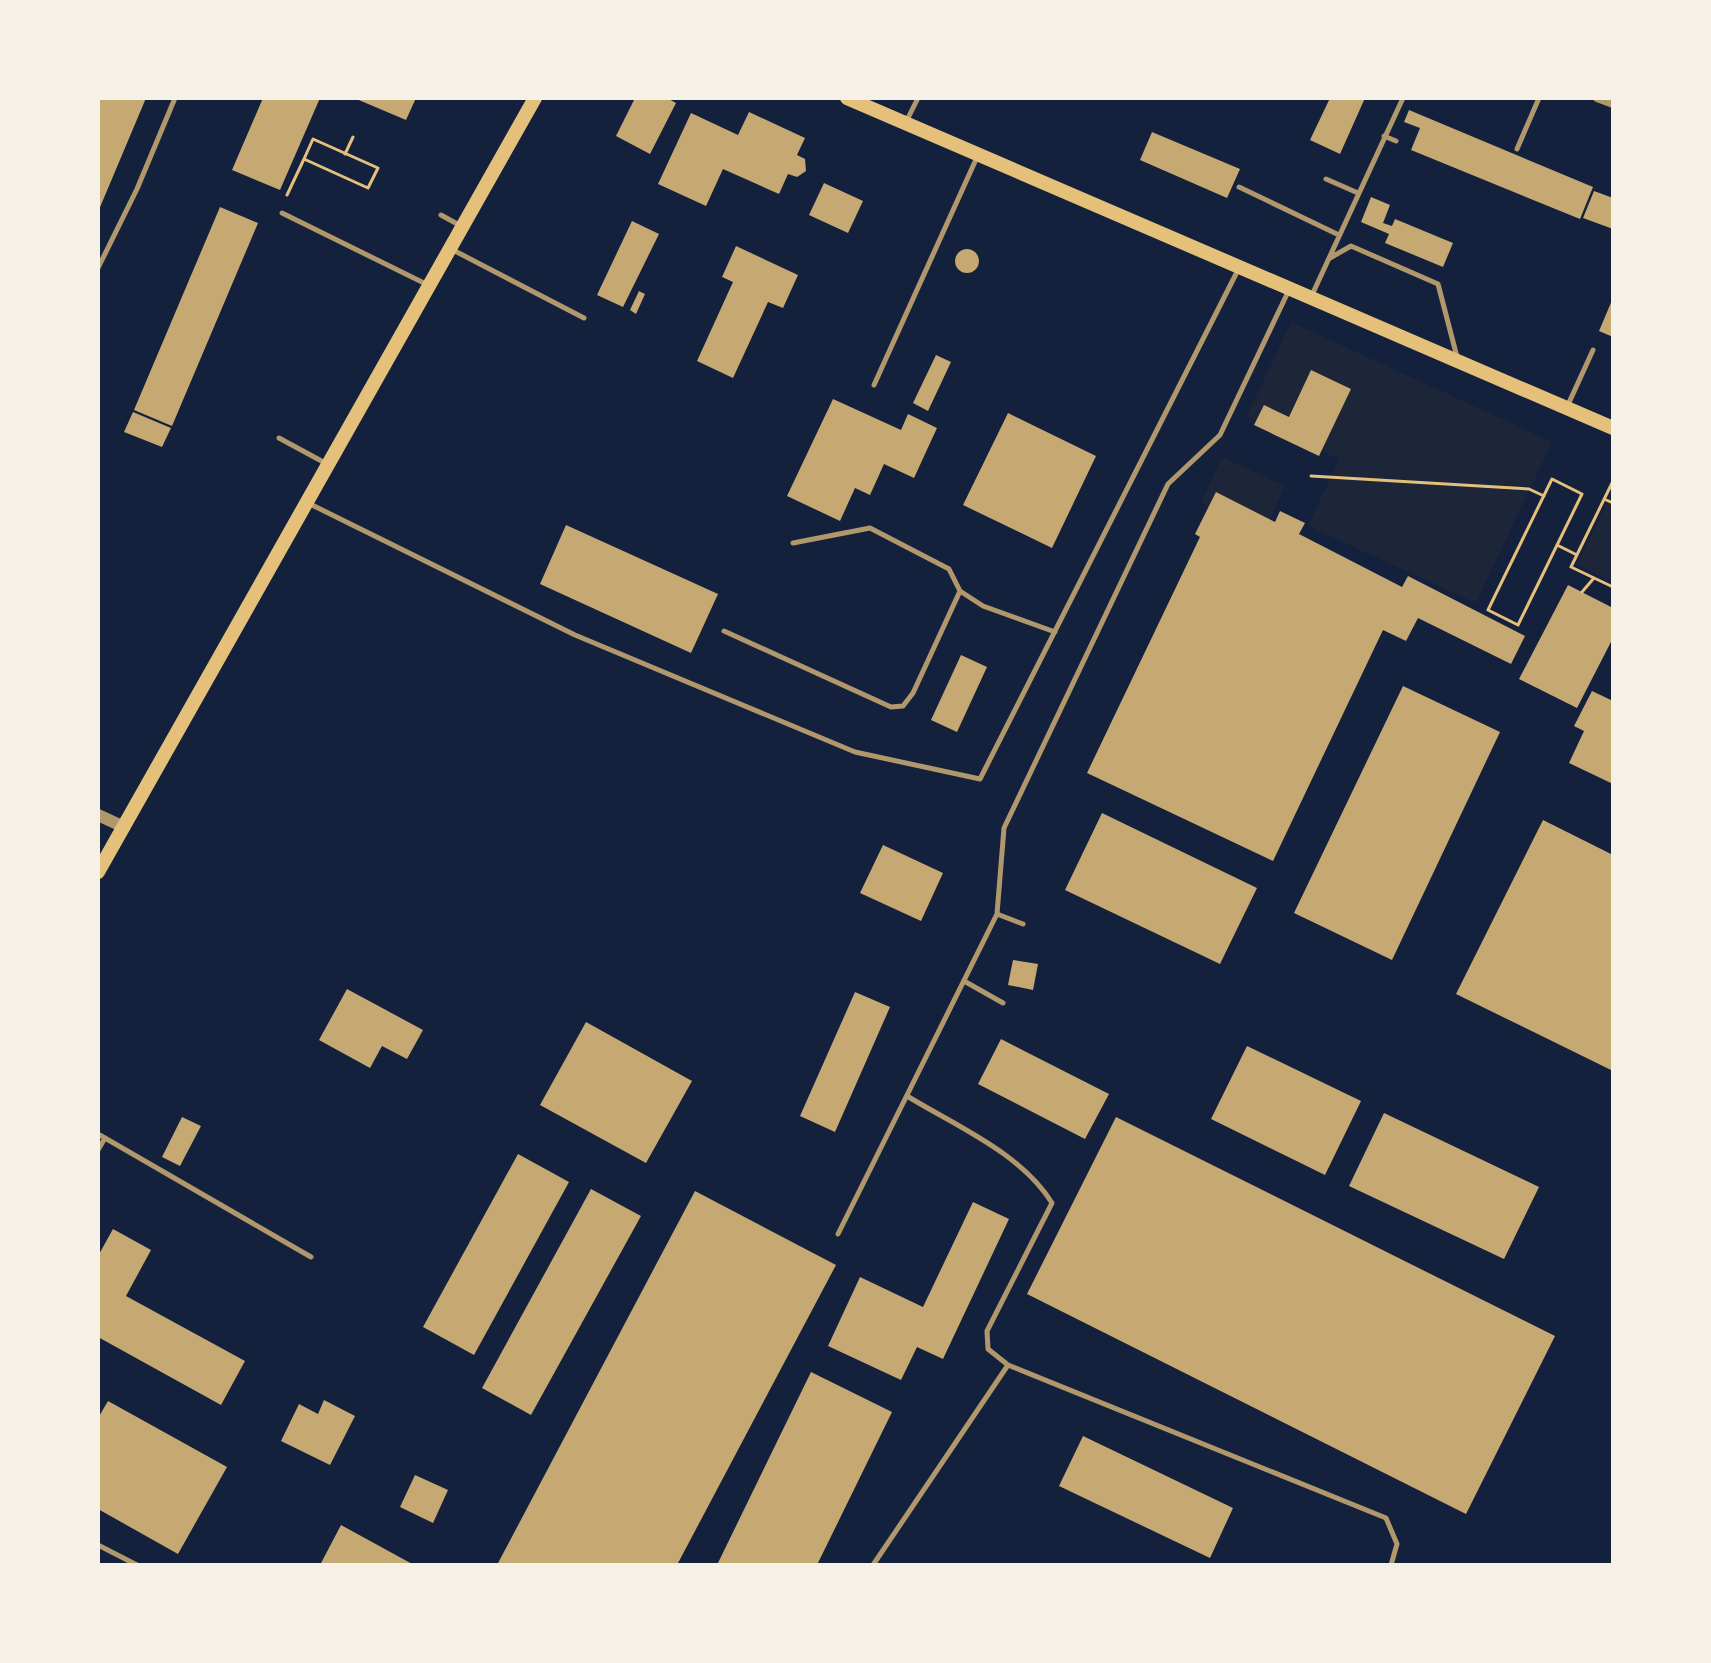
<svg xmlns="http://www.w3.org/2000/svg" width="1711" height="1663" font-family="Lato,sans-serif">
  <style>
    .green { fill: #1d2539 }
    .building { fill: #c6a872 }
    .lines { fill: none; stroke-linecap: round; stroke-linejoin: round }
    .path { stroke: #e5c07b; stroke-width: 3 }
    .service { stroke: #b1986c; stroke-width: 5 }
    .minor { stroke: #b1986c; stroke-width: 8 }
    .tertiary { stroke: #b1986c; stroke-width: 12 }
    .secondary { stroke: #e5c07b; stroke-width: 14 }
  </style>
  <rect width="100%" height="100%" fill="#14213d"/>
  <path class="green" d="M 1291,322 L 1552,442 L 1476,603 L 1308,526 L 1339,459 L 1247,416 Z
    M 1222,457 L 1285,486 L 1264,532 L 1201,503 Z
    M 1613,490 L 1613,582 L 1577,564 Z"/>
  <path class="building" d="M 98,98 L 146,98 L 98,212 Z
    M 263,98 L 320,98 L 280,190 L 232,170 Z
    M 354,98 L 416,98 L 406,120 Z
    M 635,98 L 667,98 L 676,103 L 650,154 L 616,136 Z
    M 1330,98 L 1365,98 L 1340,154 L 1310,140 Z
    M 1409,110 L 1593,187 L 1580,219 L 1411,150 L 1420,128 L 1404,122 Z
    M 749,112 L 805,138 L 797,155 L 805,159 L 806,171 L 797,177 L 788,174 L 779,194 L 723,169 L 706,206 L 658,184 L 691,113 L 738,135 Z
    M 1152,132 L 1240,169 L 1227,198 L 1140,160 Z
    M 824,183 L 863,201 L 848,233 L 809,215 Z
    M 1594,191 L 1613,198 L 1613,229 L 1583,218 Z
    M 1371,197 L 1390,205 L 1383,223 L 1392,226 L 1395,219 L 1453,243 L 1443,267 L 1385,243 L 1389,234 L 1361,222 Z
    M 220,207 L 258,223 L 172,426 L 134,410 Z
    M 632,221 L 659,234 L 623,307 L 597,295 Z
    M 736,246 L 798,275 L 783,308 L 768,302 L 733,378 L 697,361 L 733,282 L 722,277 Z
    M955 261a12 12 0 1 1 24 0a12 12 0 1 1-24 0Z
    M 639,291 L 645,294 L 636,314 L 630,310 Z
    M 1613,298 L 1613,337 L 1599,331 Z
    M 936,355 L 951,362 L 928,411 L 913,403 Z
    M 1311,370 L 1351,389 L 1319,456 L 1254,425 L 1264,405 L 1289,417 Z
    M 833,399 L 901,430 L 908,414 L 937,428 L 914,478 L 884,464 L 870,495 L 855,488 L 840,521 L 787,496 Z
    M 133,412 L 171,428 L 162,447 L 124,432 Z
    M 1008,413 L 1096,456 L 1052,548 L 963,505 Z
    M 1216,492 L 1275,522 L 1280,511 L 1305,523 L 1299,534 L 1402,587 L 1408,576 L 1525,636 L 1511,664 L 1418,618 L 1406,641 L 1383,630 L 1273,861 L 1087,773 L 1200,537 L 1195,534 Z
    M 566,525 L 718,594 L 691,653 L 540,584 Z
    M 1568,585 L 1613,608 L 1613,638 L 1577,708 L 1519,679 Z
    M 961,655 L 987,667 L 957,732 L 931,720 Z
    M 1403,686 L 1500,732 L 1392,960 L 1294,913 Z
    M 1592,691 L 1613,701 L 1613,784 L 1569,763 L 1584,731 L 1574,726 Z
    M 1102,813 L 1257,888 L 1220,964 L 1065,890 Z
    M 1543,820 L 1613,855 L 1613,1071 L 1456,994 Z
    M 883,845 L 943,873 L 921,921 L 860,893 Z
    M 1013,960 L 1038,964 L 1033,990 L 1008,985 Z
    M 347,989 L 423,1030 L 407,1059 L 382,1046 L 370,1068 L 319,1040 Z
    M 855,992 L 890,1007 L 835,1132 L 800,1116 Z
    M 586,1022 L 692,1081 L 646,1163 L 540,1105 Z
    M 1001,1039 L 1109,1094 L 1085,1139 L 978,1084 Z
    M 1247,1046 L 1361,1101 L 1325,1175 L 1211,1119 Z
    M 1384,1113 L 1539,1187 L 1504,1259 L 1349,1186 Z
    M 182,1117 L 201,1126 L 180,1166 L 162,1157 Z
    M 1116,1117 L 1555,1336 L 1466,1514 L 1027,1294 Z
    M 518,1154 L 569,1182 L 474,1355 L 423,1327 Z
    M 591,1189 L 641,1216 L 531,1415 L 482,1388 Z
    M 695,1191 L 836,1265 L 677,1565 L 497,1565 Z
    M 973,1202 L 1009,1219 L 943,1359 L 917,1347 L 901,1380 L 828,1346 L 860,1277 L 923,1307 Z
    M 113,1229 L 151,1250 L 126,1296 L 245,1361 L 221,1405 L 98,1337 L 98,1256 Z
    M 811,1372 L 892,1412 L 817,1565 L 717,1565 Z
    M 324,1400 L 355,1416 L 330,1465 L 281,1441 L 299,1404 L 318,1414 Z
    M 108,1401 L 227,1467 L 178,1554 L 98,1509 L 98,1418 Z
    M 1083,1436 L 1233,1508 L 1210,1558 L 1059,1486 Z
    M 415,1475 L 448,1490 L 433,1523 L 400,1507 Z
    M 341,1525 L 414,1565 L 320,1565 Z"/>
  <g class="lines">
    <path class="path" d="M 313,139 L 378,168 L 368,188 L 304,159 Z
      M 345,154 L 353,137
      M 287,195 L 304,159
      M 1311,476 L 1529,489 L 1544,496
      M 1552,479 L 1582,494 L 1518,625 L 1488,610 Z
      M 1613,481 L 1571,567 L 1613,587
      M 1604,499 L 1613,503
      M 1557,545 L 1577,555
      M 1582,592 L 1594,578"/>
    <path class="service" d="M 906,122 L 918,98
      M 1384,136 L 1396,141
      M 1517,149 L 1539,98
      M 1326,179 L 1358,193
      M 1239,187 L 1339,235
      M 282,213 L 428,285
      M 441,215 L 461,226
      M 451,249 L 584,318
      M 1330,258 L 1351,246 L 1438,284 L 1457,357
      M 98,268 L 137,189 L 175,98
      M 1312,295 L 1403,98
      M 874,385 L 978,155
      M 1567,407 L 1593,350
      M 279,438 L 327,464
      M 308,503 L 575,635 L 855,752 L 980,779 L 1239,268
      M 793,543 L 870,528 L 949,569 L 960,591
      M 724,631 L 891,707 L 903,706 L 913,693 L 960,591 L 983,606 L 1055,632
      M 997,914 L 1023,924
      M 964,981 L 1003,1003
      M 907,1096 C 956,1126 1021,1153 1052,1203 L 987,1331 L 988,1349 L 1008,1365
      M 98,1134 L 311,1257
      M 98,1150 L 105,1138
      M 838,1234 L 997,914 L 1004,828 L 1168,484 L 1220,435 L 1288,292
      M 98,1545 L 137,1565
      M 873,1565 L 1008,1365 L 1386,1518 L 1397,1544 L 1391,1565"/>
    <path class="minor" d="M 1597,98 L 1613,104"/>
    <path class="tertiary" d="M 98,815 L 124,827"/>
    <path class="secondary" d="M 847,98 L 1613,428
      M 98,872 L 535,98"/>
  </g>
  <rect width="1711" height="1663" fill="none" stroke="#f6f1e7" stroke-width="200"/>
</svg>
